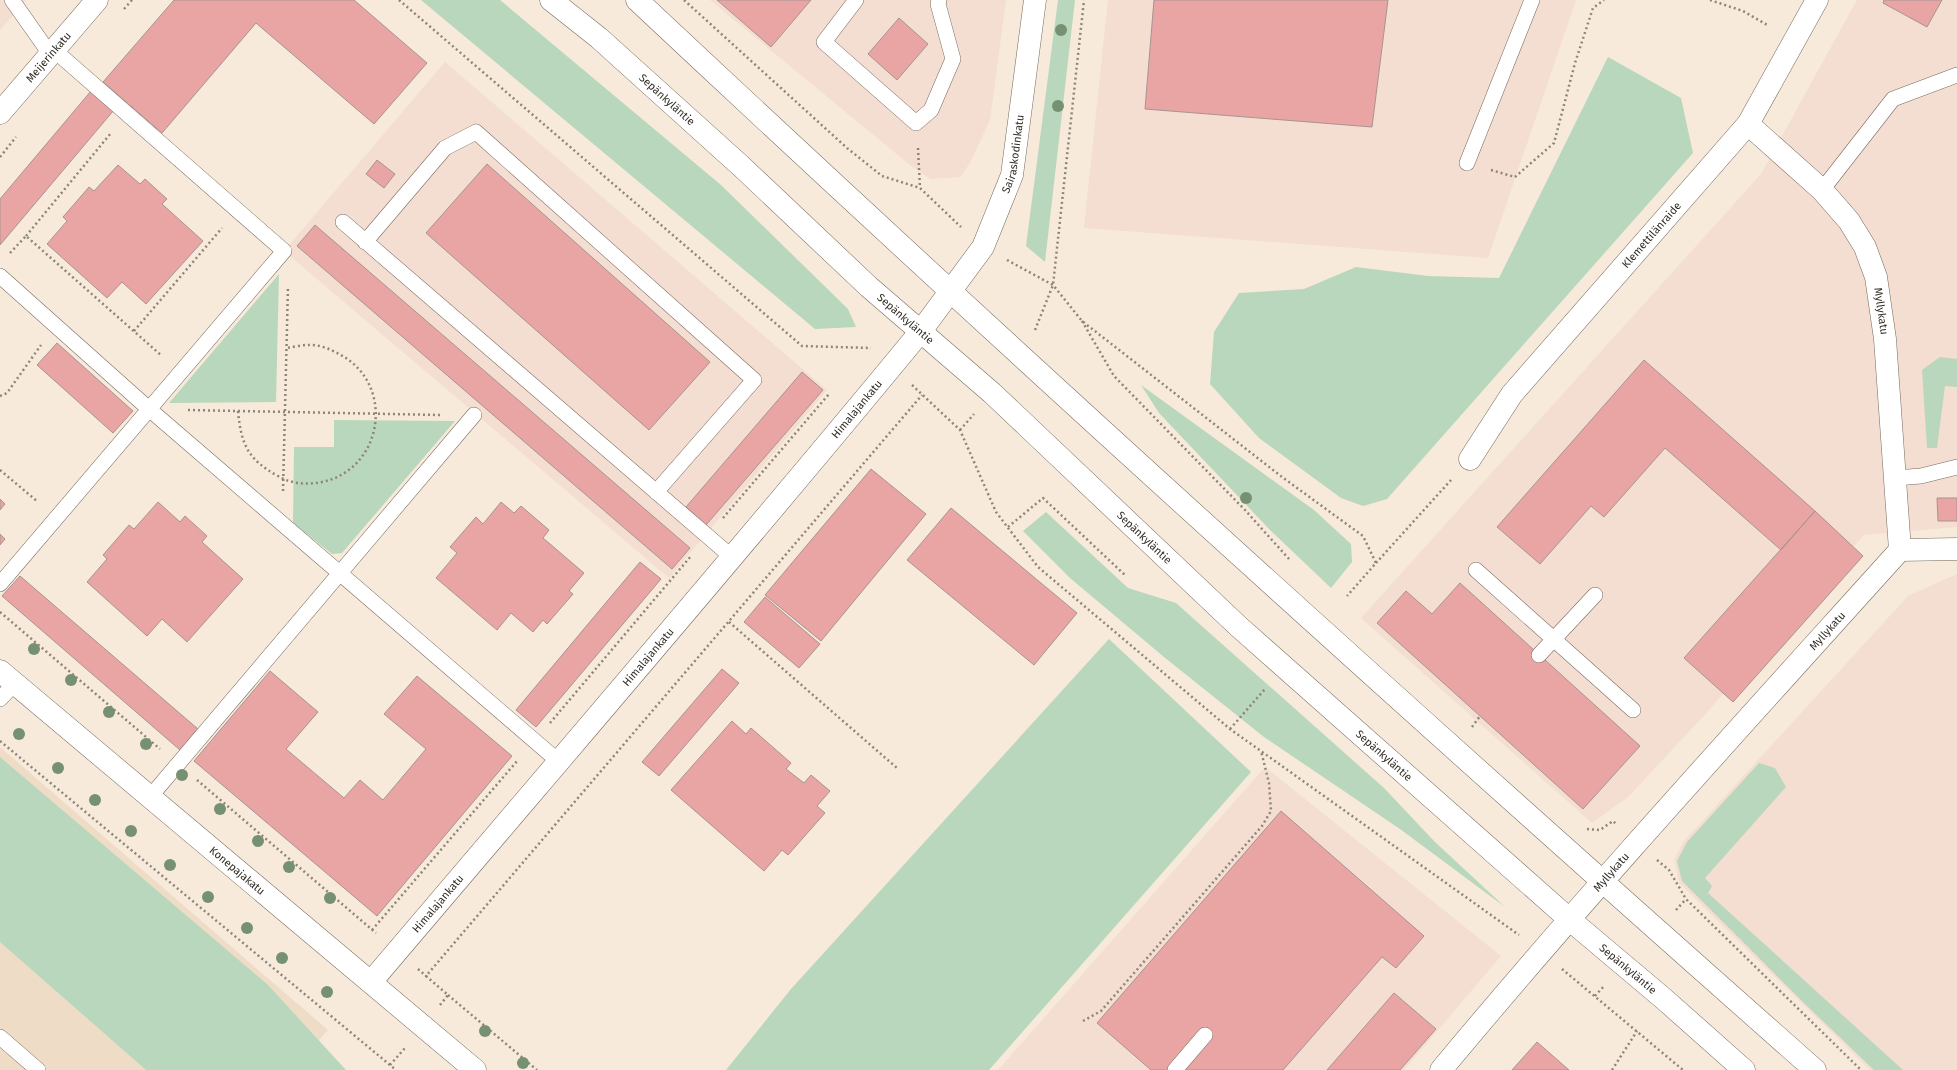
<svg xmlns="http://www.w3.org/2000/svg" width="1957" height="1070" font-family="'Fira Sans',sans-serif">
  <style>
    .commercial { fill: #f4ddd1 }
    .built { fill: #efdcc7 }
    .green { fill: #b9d7bc }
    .building { fill: #e9a5a3; stroke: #a89392 }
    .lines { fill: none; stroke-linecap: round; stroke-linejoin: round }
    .lane-casing { stroke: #766a5c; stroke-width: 16 }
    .street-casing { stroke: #766a5c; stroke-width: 23 }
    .secondary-casing { stroke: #766a5c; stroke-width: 23 }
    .primary-casing { stroke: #766a5c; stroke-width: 23 }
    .path { stroke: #8d847a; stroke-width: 2.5; stroke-dasharray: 2 3; stroke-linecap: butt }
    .lane { stroke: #fff; stroke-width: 15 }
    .street { stroke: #fff; stroke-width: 22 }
    .secondary { stroke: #fff; stroke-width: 22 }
    .primary { stroke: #fff; stroke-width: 22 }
    .tree { fill: #769072 }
    .labels { text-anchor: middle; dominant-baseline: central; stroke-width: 3.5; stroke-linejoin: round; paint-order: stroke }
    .street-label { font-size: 11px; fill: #312c26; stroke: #fff }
  </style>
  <rect width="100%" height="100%" fill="#f7eada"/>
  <path class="commercial" d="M 0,0 L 26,0 L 0,30 Z
    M 710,0 L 1006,0 L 990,120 L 970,163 L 960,177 L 931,179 L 910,165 Z
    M 1108,0 L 1576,0 L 1488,258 L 1084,228 Z
    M 1857,0 L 1957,0 L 1957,527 L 1864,535 L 1699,721 L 1628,797 L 1592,823 L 1361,618 L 1761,174 Z
    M 445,62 L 827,390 L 669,578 L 284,251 Z
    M 1957,574 L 1957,1070 L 1870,1070 L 1679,883 L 1674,860 L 1684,841 L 1908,596 Z
    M 1265,767 L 1501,956 L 1404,1070 L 998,1070 Z"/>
  <path class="built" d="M 0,747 L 328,1030 L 292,1070 L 0,1070 Z"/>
  <path class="green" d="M 421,0 L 500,0 L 721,185 L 848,309 L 856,327 L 815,329 Z
    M 1058,0 L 1075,0 L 1045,262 L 1026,246 Z
    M 1608,57 L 1681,98 L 1693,153 L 1387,499 L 1363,506 L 1341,498 L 1259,438 L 1210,384 L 1214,332 L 1239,293 L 1304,289 L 1356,267 L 1428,276 L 1499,278 Z
    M 279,274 L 276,402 L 169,403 Z
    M 1940,357 L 1957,359 L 1957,387 L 1945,386 L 1937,448 L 1927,448 L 1922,370 Z
    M 1141,385 L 1314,510 L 1351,544 L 1352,562 L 1331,588 L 1270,530 L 1159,413 Z
    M 334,420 L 455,421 L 342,553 L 332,554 L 293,523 L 294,447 L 334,447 Z
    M 1046,512 L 1128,588 L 1176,603 L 1384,788 L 1434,841 L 1505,907 L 1400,829 L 1264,737 L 1164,657 L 1070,578 L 1023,531 Z
    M 1109,639 L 1251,772 L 989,1070 L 726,1070 L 791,989 Z
    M 0,757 L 268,985 L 346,1070 L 146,1070 L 0,942 Z
    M 1759,763 L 1775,768 L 1786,787 L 1705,878 L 1712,886 L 1708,893 L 1903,1070 L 1874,1070 L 1805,1004 L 1682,881 L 1677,861 L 1687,842 Z"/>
  <path class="building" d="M 174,0 L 354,0 L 427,63 L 374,124 L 256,23 L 162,133 L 103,82 Z
    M 717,0 L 811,0 L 771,47 Z
    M 1154,0 L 1388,0 L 1372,127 L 1145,109 Z
    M 1884,0 L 1942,0 L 1927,27 L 1883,3 Z
    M 899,18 L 928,44 L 897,80 L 868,54 Z
    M 91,91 L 114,110 L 0,245 L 0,199 Z
    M 377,160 L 395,174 L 384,188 L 366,174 Z
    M 487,164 L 710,362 L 649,430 L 426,233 Z
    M 118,165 L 140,184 L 145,179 L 167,199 L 162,204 L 203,241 L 146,304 L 122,282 L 107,298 L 47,244 L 67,221 L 63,217 L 89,187 L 94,191 Z
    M 315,225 L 690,548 L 672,569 L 297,246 Z
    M 57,343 L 133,411 L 113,433 L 37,365 Z
    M 1644,360 L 1815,511 L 1781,550 L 1665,448 L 1604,517 L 1591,506 L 1540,564 L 1497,527 Z
    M 802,372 L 823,390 L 706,525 L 686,507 Z
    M 871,469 L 926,514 L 821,641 L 765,595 Z
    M 1937,498 L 1957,498 L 1957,521 L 1938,521 Z
    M 0,499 L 5,504 L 0,510 Z
    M 158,502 L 180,522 L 185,516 L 207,536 L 202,542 L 243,579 L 187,642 L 162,619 L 147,636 L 87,582 L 107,559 L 103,555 L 129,525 L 134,529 Z
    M 501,502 L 514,513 L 521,506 L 549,530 L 543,538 L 584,573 L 569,591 L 573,594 L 547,624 L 543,620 L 533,632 L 511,613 L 497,630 L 436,578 L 457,553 L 450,547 L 476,517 L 483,524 Z
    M 951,508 L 1077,613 L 1034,665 L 907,560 Z
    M 1815,511 L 1863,556 L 1733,702 L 1684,658 Z
    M 0,534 L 5,539 L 0,545 Z
    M 640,562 L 661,579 L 536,727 L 516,710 Z
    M 20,576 L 198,729 L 180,750 L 2,596 Z
    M 1460,583 L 1640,746 L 1583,809 L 1377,623 L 1406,591 L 1432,614 Z
    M 765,597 L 820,644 L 799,668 L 744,622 Z
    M 722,669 L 739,683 L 659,776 L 642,762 Z
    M 270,671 L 318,712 L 286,749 L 344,798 L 360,780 L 383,800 L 426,749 L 384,714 L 417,676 L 512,756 L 377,916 L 194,761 Z
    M 732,721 L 746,734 L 751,728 L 791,763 L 786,769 L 804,783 L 811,775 L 830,791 L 817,806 L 825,813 L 788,855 L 782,850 L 764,871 L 671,790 Z
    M 1281,811 L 1424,936 L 1396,968 L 1382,957 L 1283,1070 L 1151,1070 L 1097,1023 Z
    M 1394,993 L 1436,1029 L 1400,1070 L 1327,1070 Z
    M 1537,1042 L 1569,1070 L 1512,1070 Z"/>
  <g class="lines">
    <defs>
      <path id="lane" d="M 12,0 L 50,54
        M 856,0 L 824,42 L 916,123 L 931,110 L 953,59 L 938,4 L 939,0
        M 1467,163 L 1532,0
        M 1822,190 L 1893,99 L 1957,75
        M 343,222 L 733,558
        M 365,242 L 445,148 L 476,132 L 754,380 L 656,492
        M 0,276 L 149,409 L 558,761
        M 1895,478 L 1921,476 L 1957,467
        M 1476,570 L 1633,710
        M 0,584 L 284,251 L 54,50
        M 1539,655 L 1595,595
        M 0,699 L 15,683
        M 150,797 L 474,415
        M 0,1037 L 38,1070
        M 1175,1070 L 1205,1035"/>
      <g id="street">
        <path id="s1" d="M 1470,459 L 1512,394 L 1748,124 L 1817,0"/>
        <path d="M 1900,550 L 1957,549"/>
        <path id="s2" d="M 371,982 C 555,765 741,550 921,331"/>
        <path id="s3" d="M 1441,1070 C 1589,892 1745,722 1900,550 L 1885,339 L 1876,277 L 1865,247 L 1849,221 L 1822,190 L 1748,124"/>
      </g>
      <g id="secondary">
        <path id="s4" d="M 0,113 L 97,0"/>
        <path id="s5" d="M 921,331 L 983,247 L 1012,175 L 1035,0"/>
        <path id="s6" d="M 0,671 L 475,1070"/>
      </g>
      <g id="primary">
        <path id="s7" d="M 551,0 L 599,38 L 742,167 L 869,287 L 992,393 L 1238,626 L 1569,919 L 1664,999 L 1744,1070"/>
        <path d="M 637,0 C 1024,363 1418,719 1815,1070"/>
      </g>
    </defs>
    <use href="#lane" class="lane-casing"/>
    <use href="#street" class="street-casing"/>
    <use href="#secondary" class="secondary-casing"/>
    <use href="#primary" class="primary-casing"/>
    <path class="path" d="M 399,0 L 802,346 L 871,348
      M 684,0 L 847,148 L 882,176 L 920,188 L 961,227
      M 1710,0 L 1743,11 L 1769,26
      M 124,9 L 132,0
      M 918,148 L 920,188
      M 0,157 L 16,137
      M 1491,170 L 1515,177 L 1554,143 L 1575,63 L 1593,8 L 1604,0
      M 26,236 L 111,133
      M 10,253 L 26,236 L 162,356
      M 1007,260 L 1053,285 L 1082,321 L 1282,477 L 1363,536 L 1376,563 L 1347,596
      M 1082,321 L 1114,376 L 1245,510 L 1289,559
      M 1035,330 L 1053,285 L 1084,0
      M 134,331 L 222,228
      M 912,385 L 960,430 L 996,512 L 1038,567 L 1230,729 L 1519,935
      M 0,396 L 7,393 L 41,345
      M 188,410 L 441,415
      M 238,411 C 241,444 248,460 278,476 C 291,484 307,485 322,482 C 384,469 396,383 339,354 C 330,349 318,344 308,345 C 301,345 293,347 287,348
      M 960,430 L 974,414
      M 0,470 L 38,502
      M 283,491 L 288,286
      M 723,518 L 829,394
      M 1008,527 L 1043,498 L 1126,576
      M 1376,563 L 1451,480
      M 0,612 L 160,749
      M 729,622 L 897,768
      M 550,723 L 691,556
      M 1472,727 L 1480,716
      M 1230,729 L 1265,689
      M 0,741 L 396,1070
      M 197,780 L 376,933
      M 1587,829 L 1600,830 L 1613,821 L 1616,824
      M 1657,860 L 1669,870 L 1686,899 L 1861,1070
      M 1676,910 L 1686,899
      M 372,930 L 518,760
      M 418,969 L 426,976
      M 1562,969 L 1683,1070
      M 448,995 L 537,1070
      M 1595,996 L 1604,986
      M 440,1005 L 448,995 L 426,976 L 922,395
      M 1083,1021 L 1101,1011 L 1262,826 L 1271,811 L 1269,783 L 1261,751
      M 390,1065 L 405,1048
      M 1612,1070 L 1637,1031"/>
    <use href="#lane" class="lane"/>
    <use href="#street" class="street"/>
    <use href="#secondary" class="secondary"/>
    <use href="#primary" class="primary"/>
  </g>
  <g class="tree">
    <circle cx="1061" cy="30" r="6"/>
    <circle cx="1058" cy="106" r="6"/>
    <circle cx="1246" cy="498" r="6"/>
    <circle cx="34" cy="649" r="6"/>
    <circle cx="71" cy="680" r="6"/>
    <circle cx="109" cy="712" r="6"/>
    <circle cx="19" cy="734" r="6"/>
    <circle cx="146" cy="744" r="6"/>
    <circle cx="58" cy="768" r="6"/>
    <circle cx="182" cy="775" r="6"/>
    <circle cx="95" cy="800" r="6"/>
    <circle cx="220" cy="809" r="6"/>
    <circle cx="131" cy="831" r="6"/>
    <circle cx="258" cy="841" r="6"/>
    <circle cx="170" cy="865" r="6"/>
    <circle cx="289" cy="867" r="6"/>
    <circle cx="208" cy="897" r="6"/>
    <circle cx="330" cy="898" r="6"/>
    <circle cx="247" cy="928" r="6"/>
    <circle cx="282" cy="958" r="6"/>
    <circle cx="327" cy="992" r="6"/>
    <circle cx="485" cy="1031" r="6"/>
    <circle cx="523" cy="1063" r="6"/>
  </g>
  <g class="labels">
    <g class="street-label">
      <text stroke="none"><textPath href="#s4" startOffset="74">Meijerinkatu</textPath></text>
      <text stroke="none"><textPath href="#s7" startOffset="153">Sepänkyläntie</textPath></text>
      <text stroke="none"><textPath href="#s5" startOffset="203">Sairaskodinkatu</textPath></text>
      <text stroke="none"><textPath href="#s1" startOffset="289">Klemettilänraide</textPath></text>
      <text transform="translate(1881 311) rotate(82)">Myllykatu</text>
      <text stroke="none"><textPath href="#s7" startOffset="477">Sepänkyläntie</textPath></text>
      <text stroke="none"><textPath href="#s2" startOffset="751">Himalajankatu</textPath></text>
      <text stroke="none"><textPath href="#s7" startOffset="801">Sepänkyläntie</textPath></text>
      <text stroke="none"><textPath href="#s3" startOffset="585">Myllykatu</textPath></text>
      <text stroke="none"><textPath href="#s2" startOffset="427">Himalajankatu</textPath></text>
      <text stroke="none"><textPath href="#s7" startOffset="1125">Sepänkyläntie</textPath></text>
      <text stroke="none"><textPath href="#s6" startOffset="310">Konepajakatu</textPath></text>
      <text stroke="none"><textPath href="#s3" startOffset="261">Myllykatu</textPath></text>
      <text stroke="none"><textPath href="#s2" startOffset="103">Himalajankatu</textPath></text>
      <text stroke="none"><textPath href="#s7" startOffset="1449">Sepänkyläntie</textPath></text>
    </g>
  </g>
</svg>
